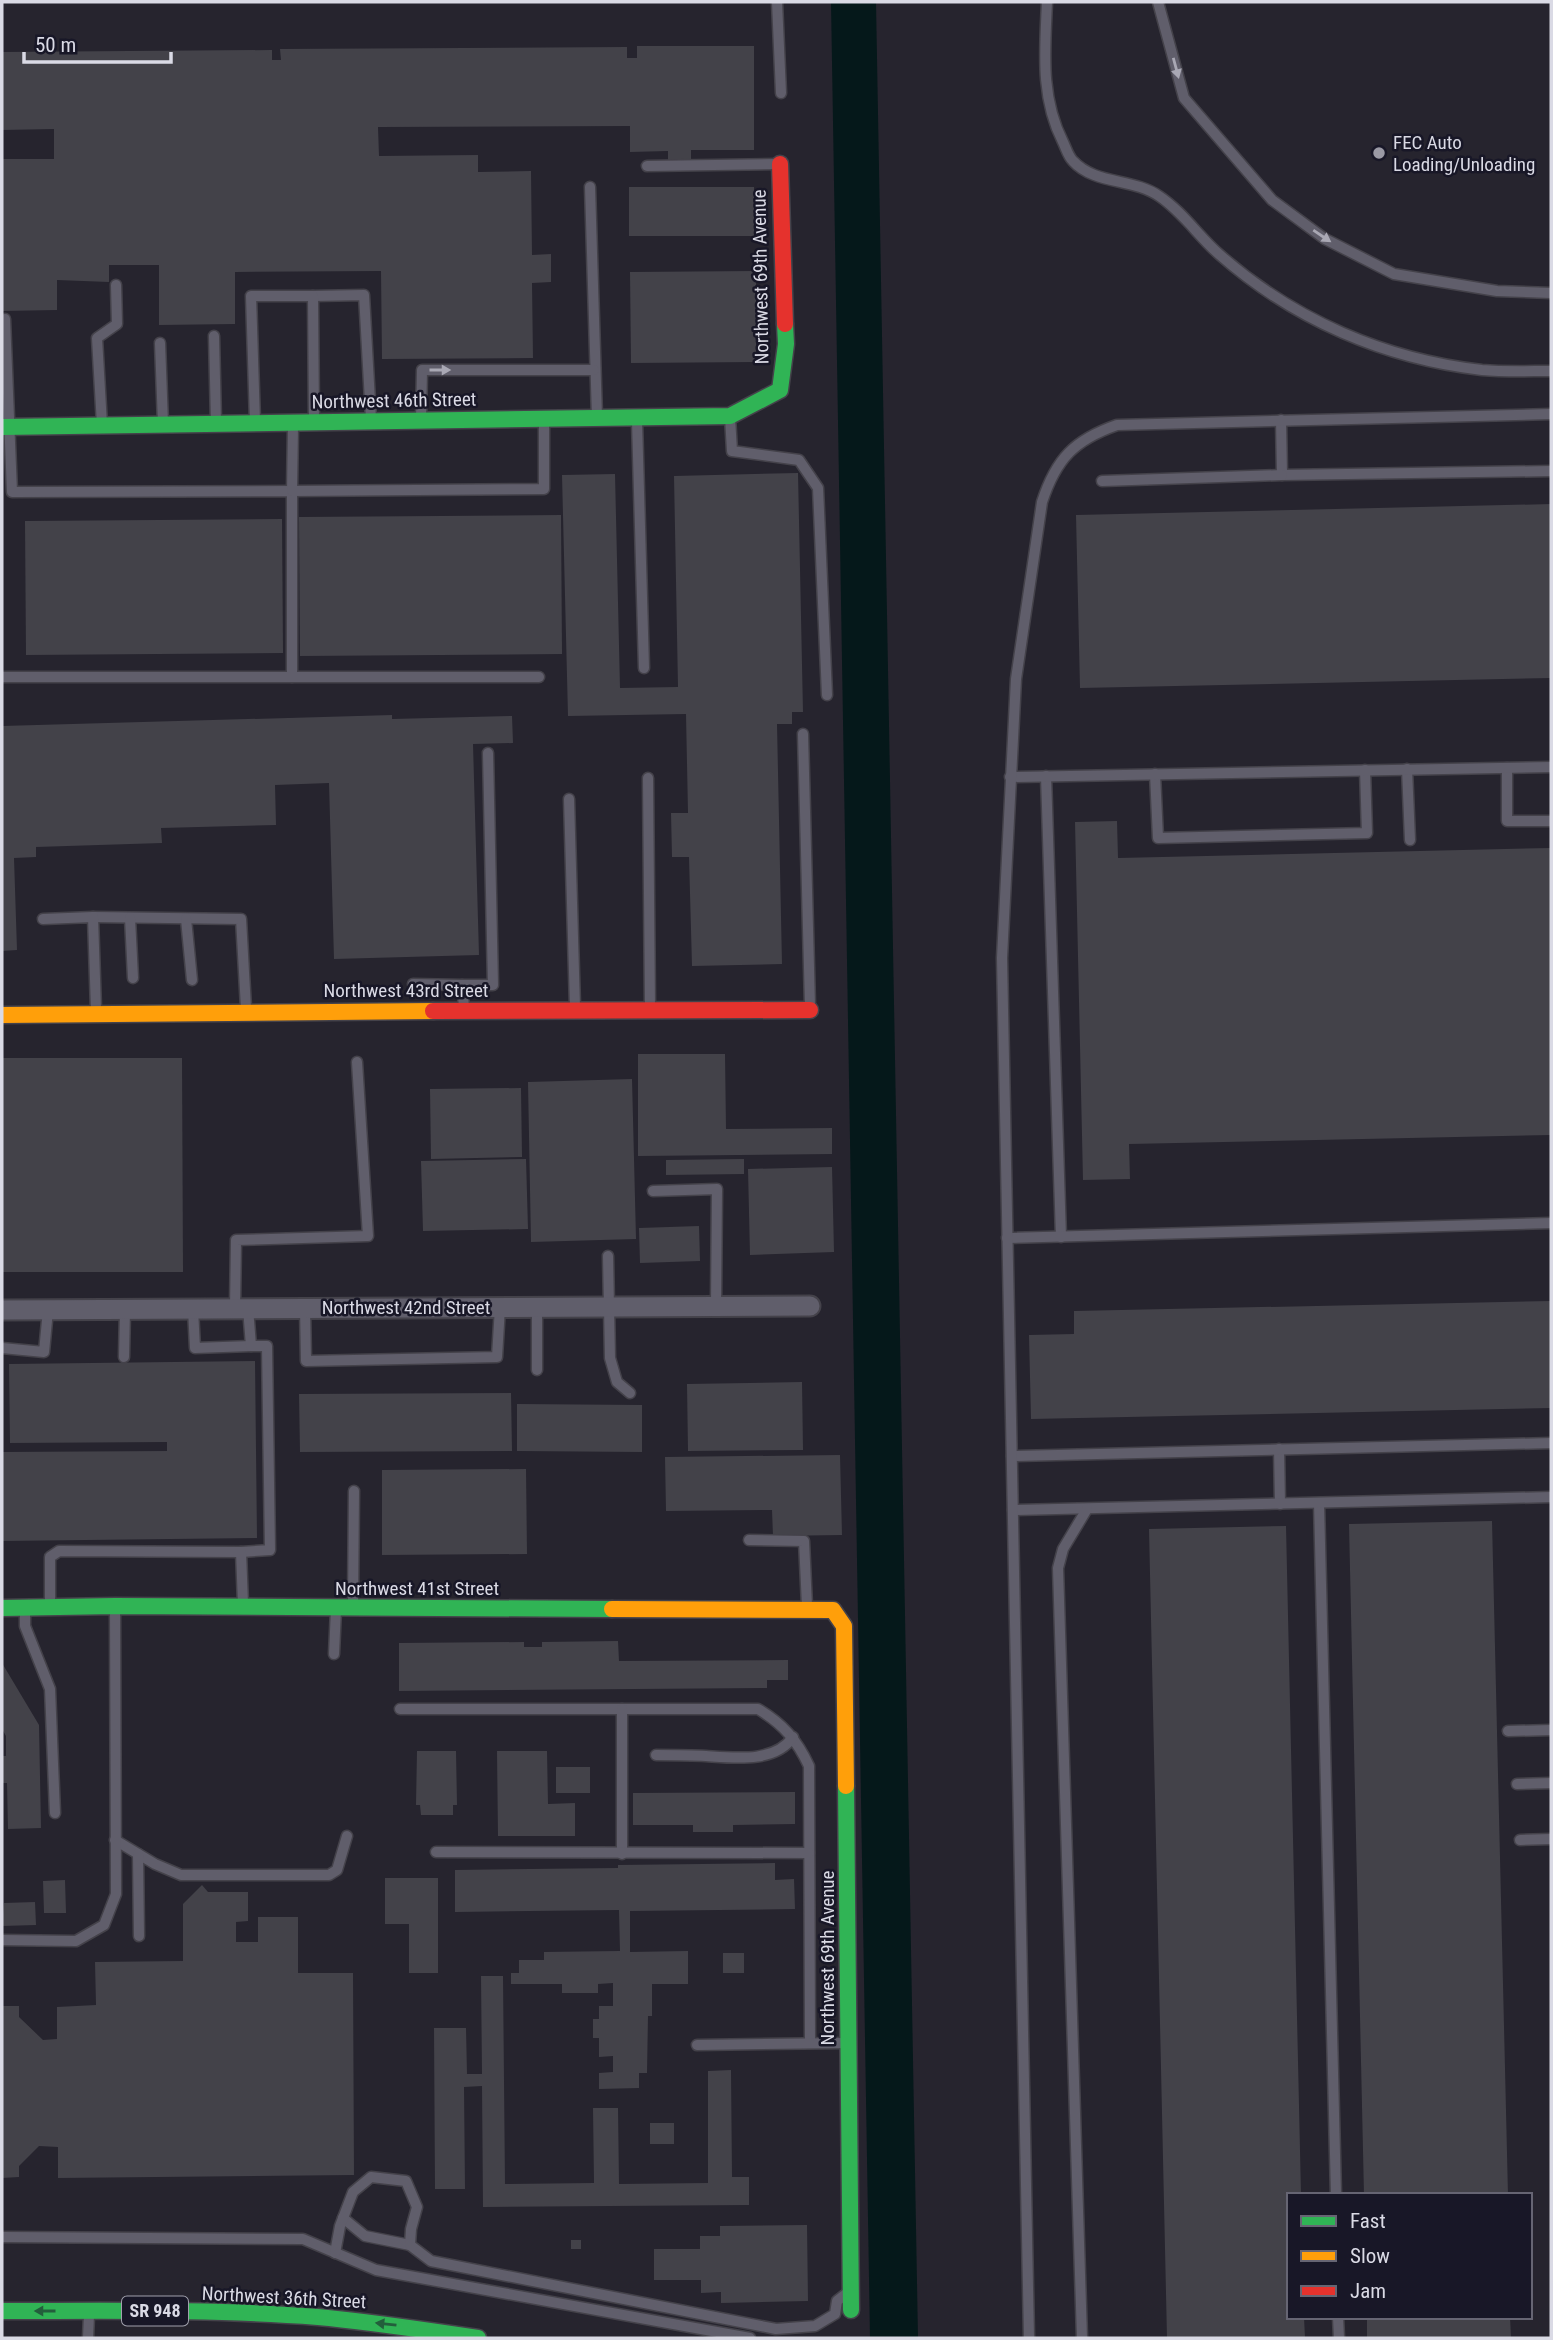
<svg xmlns="http://www.w3.org/2000/svg" width="1553" height="2340" viewBox="0 0 1553 2340" font-family="'Roboto Condensed',sans-serif">
  <style>
    .water { fill: #05181a }
    .building { fill: #434249 }
    .lines { fill: none; stroke-linecap: round; stroke-linejoin: round }
    .lane-casing { stroke: #44424a; stroke-width: 13 }
    .street-casing { stroke: #44424a; stroke-width: 23 }
    .fast-casing { stroke: #44424a; stroke-width: 19 }
    .slow-casing { stroke: #44424a; stroke-width: 19 }
    .jam-casing { stroke: #44424a; stroke-width: 19 }
    .lane { stroke: #605e6b; stroke-width: 10 }
    .street { stroke: #605e6b; stroke-width: 19 }
    .fast { stroke: #30b455; stroke-width: 16 }
    .slow { stroke: #ff9f0a; stroke-width: 16 }
    .jam { stroke: #e5322d; stroke-width: 16 }
    .oneway { fill: #a9a8b4 }
    .oneway2 { fill: #235e3c }
    .poi-dot { fill: #9b9aa5; stroke: #181727; stroke-width: 2.5 }
    .labels { text-anchor: middle; stroke-width: 5; stroke-linejoin: round; paint-order: stroke }
    .shield { fill: #181727; stroke: #a0a0ac; stroke-width: 2 }
    .shield-label { font-size: 18px; font-weight: bold; fill: #dadae5 }
    .poi-label { font-size: 19px; fill: #dadae5; stroke: #181727; text-anchor: start }
    .street-label { font-size: 19px; fill: #dadae5; stroke: #181727 }
  </style>
  <rect width="100%" height="100%" fill="#26242e"/>
  <!-- water -->
  <polygon class="water" points="831,2 876,2 918,2338 870,2338"/>
  <!-- building -->
  <g class="building">
    <polygon points="637,46 754,46 754,150 691,150 691,159 668,160 668,151 630,152 630,126 378,127 379,156 478,155 478,172 531,171 532,255 551,254 551,282 532,283 533,358 382,359 381,271 235,272 235,324 159,325 159,265 109,265 109,282 57,280 57,310 2,311 2,159 54,159 54,129 2,130 2,52 272,50 272,60 281,60 280,49 627,47 627,58 637,58"/>
    <rect x="629" y="187" width="125" height="49"/>
    <polygon points="756,271 756,362 631,363 630,272"/>
    <polygon points="798,473 803,712 792,712 792,724 777,724 782,964 692,966 689,857 672,857 671,813 688,813 686,714 568,716 562,475 615,474 620,688 678,687 674,476"/>
    <polygon points="1551,504 1551,678 1080,688 1076,515"/>
    <polygon points="561,515 562,654 300,656 299,517"/>
    <polygon points="282,519 283,653 26,655 25,521"/>
    <polygon points="392,715 392,719 512,716 513,743 473,744 479,955 334,959 329,783 275,785 276,825 161,828 162,843 36,847 36,857 14,858 17,950 2,951 2,726"/>
    <polygon points="1117,821 1118,858 1551,848 1551,1135 1129,1144 1130,1179 1083,1180 1075,822"/>
    <polygon points="638,1054 725,1054 726,1129 832,1128 832,1154 638,1156"/>
    <polygon points="2,1058 182,1058 183,1272 2,1272"/>
    <polygon points="632,1079 636,1239 531,1242 528,1082"/>
    <polygon points="521,1088 522,1157 431,1159 430,1089"/>
    <polygon points="526,1159 528,1229 423,1231 421,1161"/>
    <polygon points="744,1159 744,1174 666,1175 666,1160"/>
    <polygon points="832,1167 834,1252 750,1255 748,1169"/>
    <polygon points="699,1226 700,1261 640,1263 639,1228"/>
    <polygon points="1551,1301 1551,1408 1031,1419 1029,1335 1074,1334 1074,1311"/>
    <polygon points="255,1361 257,1538 2,1541 2,1452 167,1451 167,1442 10,1443 9,1364"/>
    <polygon points="802,1382 803,1450 688,1451 687,1384"/>
    <polygon points="511,1393 512,1451 300,1452 299,1394"/>
    <polygon points="517,1404 642,1405 642,1452 517,1451"/>
    <polygon points="840,1455 842,1535 773,1536 772,1510 666,1511 665,1457"/>
    <polygon points="526,1469 527,1554 382,1555 382,1470"/>
    <polygon points="1492,1521 1508,2195 1364,2195 1349,1524"/>
    <polygon points="1286,1526 1301,2195 1289,2195 1289,2317 1304,2317 1305,2338 1167,2338 1149,1529"/>
    <polygon points="618,1641 619,1661 788,1660 788,1680 767,1680 767,1688 399,1691 399,1643 524,1642 524,1647 542,1647 542,1642"/>
    <polygon points="2,1663 39,1725 41,1828 8,1829 7,1783 2,1783 2,1756 6,1756 6,1736 2,1729"/>
    <polygon points="417,1751 456,1751 457,1805 453,1805 453,1815 421,1815 420,1805 416,1805"/>
    <polygon points="497,1751 547,1751 548,1804 575,1803 575,1836 498,1836"/>
    <rect x="556" y="1767" width="34" height="26"/>
    <polygon points="795,1792 795,1824 733,1825 733,1832 693,1832 693,1825 633,1825 633,1793"/>
    <polygon points="775,1863 775,1880 794,1879 795,1909 630,1911 630,1952 688,1951 688,1984 652,1984 652,2016 648,2016 647,2073 639,2073 639,2088 599,2089 599,2073 613,2072 613,2056 599,2057 599,2038 593,2038 593,2019 599,2019 599,2006 613,2006 613,1983 598,1984 598,1993 562,1993 562,1984 511,1984 511,1973 519,1973 519,1960 544,1960 544,1952 620,1951 619,1910 455,1912 455,1870 618,1868 618,1865"/>
    <polygon points="385,1878 438,1878 438,1973 409,1973 409,1924 385,1924"/>
    <polygon points="65,1880 66,1913 44,1913 43,1881"/>
    <polygon points="202,1885 208,1892 248,1892 248,1921 236,1922 236,1942 258,1942 258,1917 298,1917 298,1973 353,1973 354,2175 58,2178 58,2147 39,2146 19,2166 19,2177 2,2178 2,2006 19,2006 19,2017 43,2040 57,2039 57,2007 96,2005 95,1962 183,1961 183,1904"/>
    <polygon points="35,1902 36,1925 2,1926 4,1903"/>
    <rect x="723" y="1953" width="21" height="20"/>
    <polygon points="481,1976 503,1976 505,2184 594,2183 593,2108 618,2108 619,2184 708,2183 708,2071 731,2070 732,2177 749,2177 749,2205 483,2207 482,2086 464,2087 465,2189 435,2189 434,2028 466,2028 467,2074 482,2074"/>
    <rect x="650" y="2123" width="24" height="21"/>
    <polygon points="807,2225 808,2301 721,2303 721,2292 701,2293 701,2280 654,2280 654,2249 700,2249 700,2236 720,2236 720,2226"/>
    <rect x="571" y="2240" width="10" height="9"/>
    <polygon points="1367,2317 1510,2317 1511,2338 1367,2338"/>
  </g>
  <g class="lines">
    <!-- lane casing -->
    <g class="lane-casing">
      <g id="lane">
        <polyline points="777,2 781,93"/>
        <path d="M 1047,2 C 1045,50 1040,97 1063,142 C 1066,148 1068,156 1073,161 C 1095,185 1133,178 1159,196 C 1183,212 1199,237 1220,255 C 1294,320 1385,359 1482,370 C 1505,372 1529,371 1551,371"/>
        <polyline points="1158,2 1184,98 1272,200 1325,239 1394,274 1497,291 1551,293"/>
        <polyline points="647,166 779,164"/>
        <polyline points="590,187 597,417"/>
        <polyline points="313,296 364,295 371,419"/>
        <polyline points="5,319 12,492 292,491 292,677"/>
        <polyline points="214,336 216,423"/>
        <polyline points="160,343 163,424"/>
        <polyline points="730,417 732,451 799,460 818,488 827,695"/>
        <polyline points="421,420 422,370 594,370"/>
        <polyline points="1281,420 1282,475 1551,471"/>
        <polyline points="637,421 644,668"/>
        <polyline points="255,422 251,296 313,296 314,421"/>
        <polyline points="102,425 97,338 117,324 116,285"/>
        <polyline points="293,426 292,491 544,489 544,422"/>
        <polyline points="1102,481 1282,475"/>
        <polyline points="2,677 539,677"/>
        <polyline points="803,734 810,1006"/>
        <polyline points="1507,768 1507,821 1551,821"/>
        <polyline points="1407,769 1410,840"/>
        <polyline points="1155,774 1158,838 1367,833 1365,770"/>
        <polyline points="1046,776 1061,1237"/>
        <polyline points="1010,777 1551,767"/>
        <polyline points="648,778 650,1009"/>
        <polyline points="569,799 575,1007"/>
        <polyline points="93,917 241,919 246,1008"/>
        <polyline points="130,918 133,978"/>
        <polyline points="43,919 93,917 96,1010"/>
        <polyline points="186,919 192,980"/>
        <polyline points="413,984 462,985 464,1007"/>
        <polyline points="462,985 493,985 488,753"/>
        <polyline points="653,1191 717,1189 716,1306"/>
        <polyline points="1007,1238 1551,1223"/>
        <polyline points="608,1256 610,1358 617,1382 630,1393"/>
        <polyline points="235,1308 236,1240 368,1236 357,1062"/>
        <polyline points="305,1308 306,1361 497,1357 500,1307"/>
        <polyline points="193,1309 195,1348 251,1346"/>
        <polyline points="2,1348 44,1352 48,1310"/>
        <polyline points="124,1357 125,1309"/>
        <polyline points="537,1370 537,1307"/>
        <polyline points="1279,1449 1280,1504"/>
        <polyline points="1012,1456 1551,1443"/>
        <polyline points="1319,1503 1336,2195"/>
        <polyline points="1013,1510 1551,1497"/>
        <polyline points="749,1540 804,1541 807,1606"/>
        <polyline points="241,1552 270,1550 267,1346 251,1346 248,1308"/>
        <polyline points="50,1605 50,1557 59,1551 241,1552 243,1604"/>
        <polyline points="353,1605 354,1491"/>
        <polyline points="25,1608 25,1626 50,1689 55,1813"/>
        <polyline points="334,1654 336,1609"/>
        <path d="M 400,1709 L 758,1709 C 783,1724 797,1740 809,1766 L 810,2043"/>
        <polyline points="622,1709 622,1854"/>
        <polyline points="1508,1731 1551,1730"/>
        <path d="M 656,1755 C 673,1755 690,1755 706,1756 C 735,1758 775,1763 793,1737"/>
        <polyline points="1517,1784 1551,1783"/>
        <polyline points="115,1840 155,1864 181,1875 329,1875 337,1870 347,1836"/>
        <polyline points="1520,1840 1551,1839"/>
        <polyline points="436,1852 809,1853"/>
        <polyline points="138,1854 139,1936"/>
        <polyline points="2,1940 76,1941 104,1925 116,1894 115,1607"/>
        <polyline points="697,2045 845,2043"/>
        <polyline points="343,2218 365,2236 410,2245"/>
        <polyline points="2,2237 303,2239 376,2270 750,2338"/>
        <polyline points="335,2253 340,2226 353,2192 371,2177 406,2181 417,2207 411,2229 410,2245 431,2261 776,2329 815,2326 835,2314 837,2301 846,2294"/>
        <polyline points="1338,2317 1339,2338"/>
        <polyline points="88,2338 89,2315"/>
        <path d="M 1029,2338 L 1002,958 L 1016,679 L 1042,502 C 1056,459 1074,440 1117,425 L 1551,414"/>
        <polyline points="1082,2338 1058,1568 1063,1549 1087,1509"/>
      </g>
    </g>
    <!-- street casing -->
    <g class="street-casing">
      <polyline id="street" points="2,1310 810,1306"/>
    </g>
    <!-- fast casing -->
    <g class="fast-casing">
      <g id="fast">
        <polyline points="2,427 730,416 780,390 786,344 785,324"/>
        <polyline points="2,1608 115,1606 612,1609"/>
        <polyline points="846,1786 851,2310"/>
        <path d="M 2,2311 C 107,2311 213,2309 318,2317 C 372,2322 425,2330 478,2338"/>
      </g>
    </g>
    <!-- slow casing -->
    <g class="slow-casing">
      <g id="slow">
        <polyline points="2,1015 433,1011"/>
        <polyline points="612,1609 833,1610 844,1626 846,1786"/>
      </g>
    </g>
    <!-- jam casing -->
    <g class="jam-casing">
      <g id="jam">
        <polyline points="780,164 785,324"/>
        <polyline points="433,1011 810,1010"/>
      </g>
    </g>
    <!-- lane -->
    <use href="#lane" class="lane"/>
    <!-- street -->
    <use href="#street" class="street"/>
    <!-- fast -->
    <use href="#fast" class="fast"/>
    <!-- slow -->
    <use href="#slow" class="slow"/>
    <!-- jam -->
    <use href="#jam" class="jam"/>
  </g>
  <!-- one-way arrows -->
  <defs><path id="oneway-solid" d="M-6-.8H1V-3.2L6.5 0L1 3.2V.8H-6Z" transform="scale(1.75)"/></defs>
  <g class="oneway">
    <use href="#oneway-solid" transform="translate(1176 68) rotate(75)"/>
    <use href="#oneway-solid" transform="translate(1322 236) rotate(34)"/>
    <use href="#oneway-solid" transform="translate(440 370)"/>
  </g>
  <g class="oneway2">
    <use href="#oneway-solid" transform="translate(45 2311) rotate(180)"/>
    <use href="#oneway-solid" transform="translate(386 2324) rotate(-174)"/>
  </g>
  <!-- markers -->
  <circle class="poi-dot" cx="1379" cy="153" r="7"/>
  <g class="labels">
    <!-- shield labels -->
    <rect class="shield" x="122" y="2296.5" width="66" height="29" rx="5"/>
    <g class="shield-label">
      <text x="155" y="2317">SR 948</text>
    </g>
    <!-- poi labels -->
    <g class="poi-label">
      <text x="1393" y="149">FEC Auto<tspan x="1393" dy="22">Loading/Unloading</tspan></text>
    </g>
    <!-- street labels -->
    <g class="street-label">
      <text transform="translate(760 277) rotate(-91)" y="7">Northwest 69th Avenue</text>
      <text transform="translate(394 400) rotate(-1)" y="7">Northwest 46th Street</text>
      <text x="406" y="997">Northwest 43rd Street</text>
      <text x="406" y="1314">Northwest 42nd Street</text>
      <text x="417" y="1595">Northwest 41st Street</text>
      <text transform="translate(827 1958) rotate(-90)" y="7">Northwest 69th Avenue</text>
      <text transform="translate(284 2297) rotate(3)" y="7">Northwest 36th Street</text>
    </g>
  </g>
  <!-- border -->
  <rect width="1553" height="2340" fill="none" stroke="#dadae5" stroke-width="7"/>
  <!-- legend -->
  <rect x="1287" y="2193" width="245" height="126" fill="#181727" stroke="#666573" stroke-width="2"/>
  <rect x="1301" y="2216" width="35" height="10" fill="#30b455" stroke="#666573" stroke-width="2"/>
  <text x="1350" y="2228" font-size="21" fill="#dadae5">Fast</text>
  <rect x="1301" y="2251" width="35" height="10" fill="#ff9f0a" stroke="#666573" stroke-width="2"/>
  <text x="1350" y="2263" font-size="21" fill="#dadae5">Slow</text>
  <rect x="1301" y="2286" width="35" height="10" fill="#e5322d" stroke="#666573" stroke-width="2"/>
  <text x="1350" y="2298" font-size="21" fill="#dadae5">Jam</text>
  <!-- scale -->
  <path d="M24 52v10h147v-10" fill="none" stroke="#dadae5" stroke-width="3.5"/>
  <text x="35" y="52" font-size="21" fill="#dadae5" stroke="#181727" stroke-width="5" paint-order="stroke">50 m</text>
</svg>
